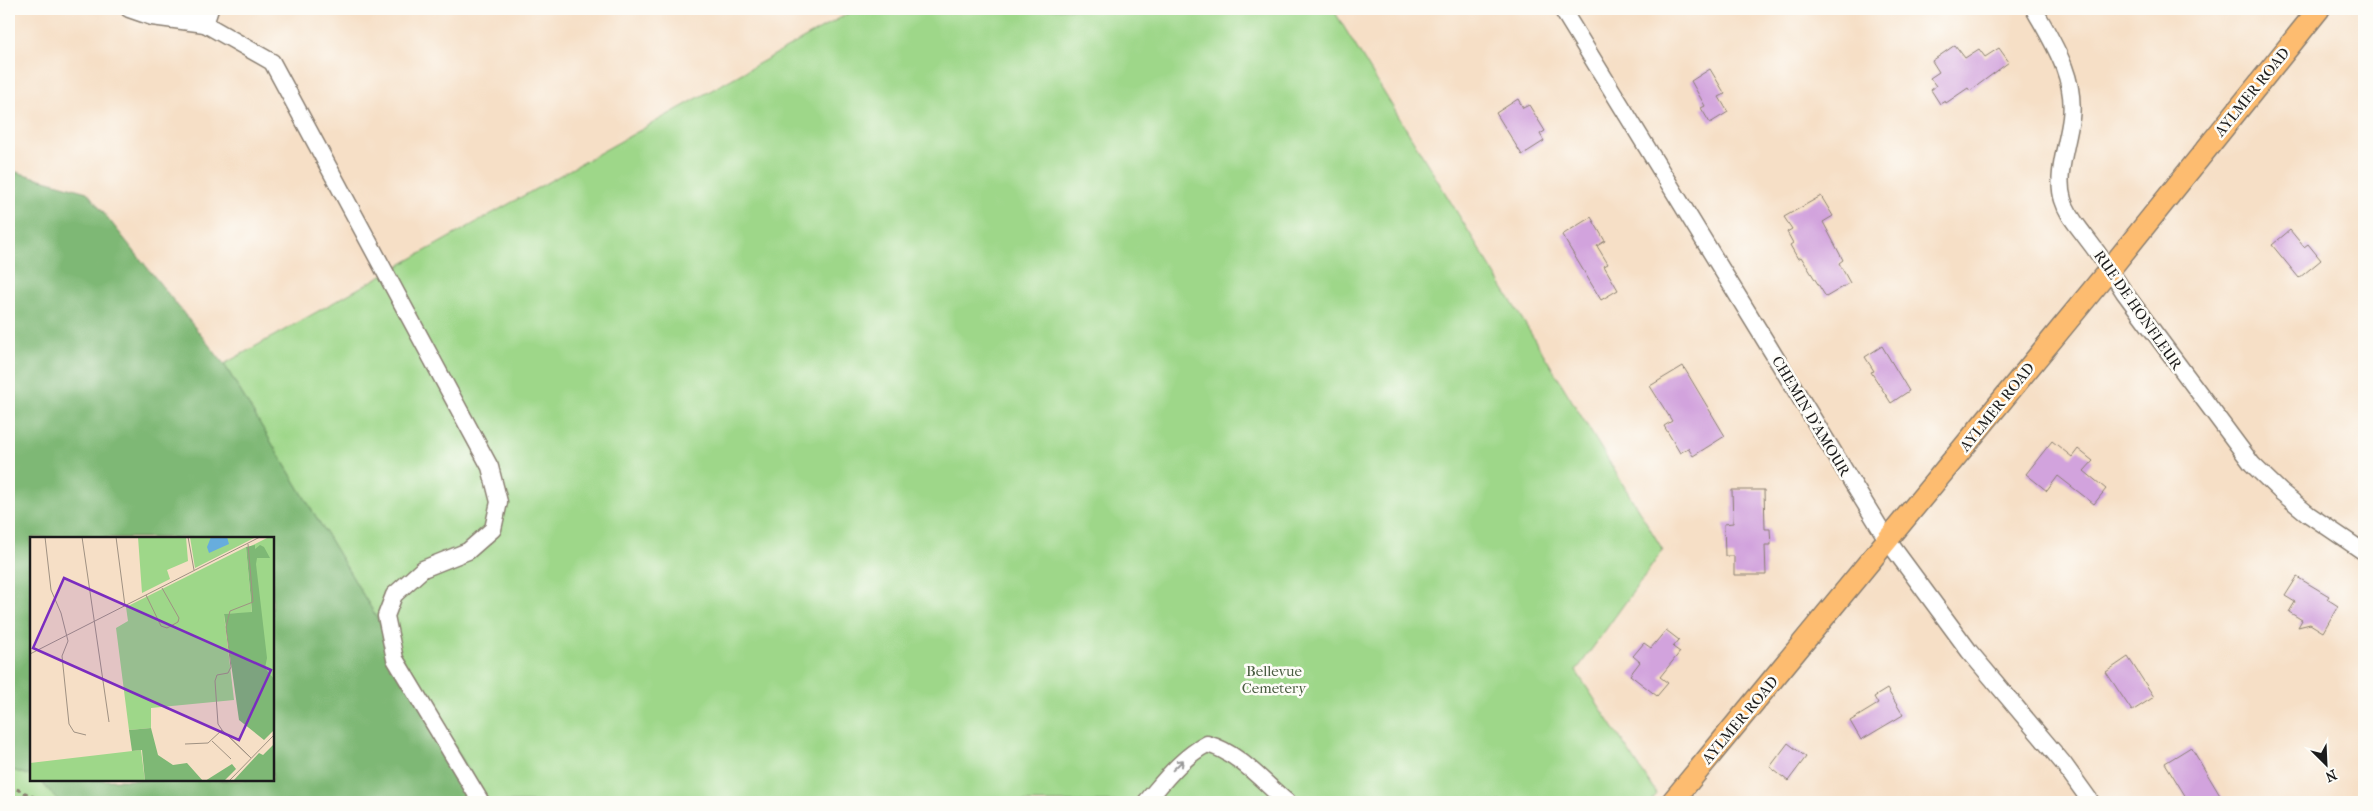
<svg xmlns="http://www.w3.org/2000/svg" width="2373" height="811" viewBox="0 0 2373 811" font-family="'IM FELL French Canon',serif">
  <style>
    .green { fill: #9ed789; stroke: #5d7a52 }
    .forest { fill: #7eb875; stroke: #4d6a48 }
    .building { fill: #d2a3dd }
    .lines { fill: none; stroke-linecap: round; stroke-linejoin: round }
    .minor-casing { stroke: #897e71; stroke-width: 19 }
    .major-casing { stroke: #897e71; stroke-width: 24 }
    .path { stroke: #897e71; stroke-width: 3; stroke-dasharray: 4 4; stroke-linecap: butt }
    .minor { stroke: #fff; stroke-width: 16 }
    .major { stroke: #fdbc6f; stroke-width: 21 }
    .oneway { stroke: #999 }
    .labels { text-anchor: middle; stroke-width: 5; stroke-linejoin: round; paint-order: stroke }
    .street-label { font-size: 15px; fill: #1c1c1c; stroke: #fdfcf7 }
    .park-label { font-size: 15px; fill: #4a5d42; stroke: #fdfcf7 }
    .inset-road { fill: none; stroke: #9f9182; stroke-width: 1 }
    .view { fill: #7b2cbf; fill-opacity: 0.15; stroke: #7b2cbf; stroke-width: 2.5 }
    .inset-edge { fill: none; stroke: #1c1c1c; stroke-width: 2.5 }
  </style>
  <rect width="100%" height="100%" fill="#fdfcf7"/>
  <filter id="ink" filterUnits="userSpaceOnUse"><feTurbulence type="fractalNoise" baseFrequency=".02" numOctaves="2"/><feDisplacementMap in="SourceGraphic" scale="10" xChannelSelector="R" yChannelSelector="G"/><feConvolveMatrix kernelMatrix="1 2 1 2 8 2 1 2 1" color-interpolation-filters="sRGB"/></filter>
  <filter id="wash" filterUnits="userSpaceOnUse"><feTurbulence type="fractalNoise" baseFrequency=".0096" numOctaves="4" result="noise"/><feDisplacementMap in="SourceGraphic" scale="20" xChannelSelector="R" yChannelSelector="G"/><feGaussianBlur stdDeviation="1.12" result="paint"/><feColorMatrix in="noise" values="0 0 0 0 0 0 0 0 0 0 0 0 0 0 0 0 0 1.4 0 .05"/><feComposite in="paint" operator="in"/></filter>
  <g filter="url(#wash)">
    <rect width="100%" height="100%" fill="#f6dfc6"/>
    <!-- green -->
    <g class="green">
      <polygon points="856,9 1333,9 1663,550 1576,671 1657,794 1650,802 488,802 224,364"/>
      <polygon points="9,742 31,753 31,780 59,780 72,802 9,802"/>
    </g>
    <!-- forest -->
    <polygon class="forest" points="9,170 87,192 224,364 488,802 60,802 39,780 272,780 272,538 31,538 31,776 9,769"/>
    <g id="blocks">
      <!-- building -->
      <g class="building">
        <polygon points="1955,45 1965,58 1979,49 1985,57 1999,48 2009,62 1970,91 1968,88 1946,103 1945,101 1940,104 1931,90 1936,86 1930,78 1939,72 1932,61"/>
        <polygon points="1710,69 1725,94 1719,97 1728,112 1710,123 1701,108 1705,106 1691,81"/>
        <polygon points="1518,99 1523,108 1529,105 1545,131 1540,134 1544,141 1522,155 1496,113"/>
        <polygon points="1821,196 1833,216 1823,222 1843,260 1839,263 1850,283 1826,297 1801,257 1798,259 1790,245 1793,243 1787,232 1792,229 1784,217"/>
        <polygon points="1591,217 1605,241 1597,246 1608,264 1604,266 1618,290 1601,300 1562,235"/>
        <polygon points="2290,230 2304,247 2308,244 2321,260 2299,278 2272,245"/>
        <polygon points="1882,346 1909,391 1891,403 1871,372 1874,371 1865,357"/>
        <polygon points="1683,366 1725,436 1693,456 1688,448 1680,453 1664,426 1672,421 1650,386"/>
        <polygon points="2052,441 2072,457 2078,449 2093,461 2084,471 2106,489 2094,504 2058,476 2047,491 2026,474"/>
        <polygon points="1732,490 1764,490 1765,529 1770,529 1771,545 1765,545 1766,575 1734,575 1734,556 1725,556 1724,524 1733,523"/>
        <polygon points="2297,577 2329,596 2327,599 2338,606 2323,632 2310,624 2298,627 2302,620 2289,612 2295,602 2285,596"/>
        <polygon points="1666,630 1679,640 1673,647 1680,652 1660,677 1668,683 1657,696 1630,675 1640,662 1633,656 1644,643 1651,648"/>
        <polygon points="2128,657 2154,697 2132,711 2106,672"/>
        <polygon points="1887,689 1903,715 1861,740 1850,721 1878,704 1874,697"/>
        <polygon points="1788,743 1806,757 1788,781 1770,767"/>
        <polygon points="2191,747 2224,802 2189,802 2165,763"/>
      </g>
    </g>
  </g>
  <g filter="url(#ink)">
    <use href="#blocks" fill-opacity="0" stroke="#897e71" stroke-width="1"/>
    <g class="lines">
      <!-- minor casing -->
      <g class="minor-casing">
        <g id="minor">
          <polyline points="129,9 152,17 205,24 186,9"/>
          <polyline points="210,9 205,24 272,62 490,467 499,502 493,529 468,551 423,569 394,595 386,616 395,659 481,802"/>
          <polyline points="1562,9 1888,541 1969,651 2063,763 2091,802"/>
          <path d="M 2034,9 C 2053,43 2076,77 2071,118 C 2068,144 2055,175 2063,200 C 2067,214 2077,225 2085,236 C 2099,254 2112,273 2124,292 L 2252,464 L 2281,492 L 2308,514 L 2364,552"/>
          <path d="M 1146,802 C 1165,780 1181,758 1207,744 C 1238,752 1263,782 1287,802"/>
        </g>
      </g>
      <!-- major casing -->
      <g class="major-casing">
        <polyline id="major" points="1672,802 2110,269 2319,9"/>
      </g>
      <!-- path -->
      <polyline class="path" points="9,787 19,790 44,802"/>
      <!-- minor -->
      <use href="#minor" class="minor"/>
      <!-- major -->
      <use href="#major" class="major"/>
    </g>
    <!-- one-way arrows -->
    <defs><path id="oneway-shaft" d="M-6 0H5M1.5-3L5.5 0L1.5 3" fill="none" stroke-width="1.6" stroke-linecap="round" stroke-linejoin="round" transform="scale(1.25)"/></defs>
    <use class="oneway" href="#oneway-shaft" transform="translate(1178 765) rotate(-44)"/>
  </g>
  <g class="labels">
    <!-- street labels -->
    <g class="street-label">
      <text transform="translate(2252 92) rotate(-51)" y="5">AYLMER ROAD</text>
      <text transform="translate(2138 310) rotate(55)" y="5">RUE DE HONFLEUR</text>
      <text transform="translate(1997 407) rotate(-51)" y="5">AYLMER ROAD</text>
      <text transform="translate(1811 416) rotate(59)" y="5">CHEMIN D'AMOUR</text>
      <text transform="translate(1740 720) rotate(-50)" y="5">AYLMER ROAD</text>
    </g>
    <!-- park labels -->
    <g class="park-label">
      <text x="1274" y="676">Bellevue<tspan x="1274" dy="17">Cemetery</tspan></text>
    </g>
  </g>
  <!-- overview -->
  <g transform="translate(30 537)">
    <rect width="244" height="244" fill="#f6dfc6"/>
    <path d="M 108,0 L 156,0 L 158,24 L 137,33 L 140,42 L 112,56 ZM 160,0 L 226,0 L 165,31 ZM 239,0 L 244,0 L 244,146 L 235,135 L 221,9 ZM 216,10 L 222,76 L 194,77 L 204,163 L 121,171 L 121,191 L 99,193 L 86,91 L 98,84 L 96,70 ZM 111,213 L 115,244 L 0,244 L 0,226 Z" fill="#9ed789"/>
    <path d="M 225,8 L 225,12 L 230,8 L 234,10 L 240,21 L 227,21 L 226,27 L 237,121 L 235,131 L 244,142 L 244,193 L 234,203 L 209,183 L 194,77 L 222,75 L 216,10 ZM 121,191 L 128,218 L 143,228 L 157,226 L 173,244 L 115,244 L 112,213 L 102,214 L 99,193 ZM 244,207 L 244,243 L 203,244 L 229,216 L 233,218 ZM 202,227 L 206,232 L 194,244 L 175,244 Z" fill="#7eb875"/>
    <path d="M 181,0 L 197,0 L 199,7 L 179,16 L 177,10 Z" fill="#67addd"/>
    <path class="inset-road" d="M 15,0 L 21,53 L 31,76 L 38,104 L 32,119 L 39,187 L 44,195 L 56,198M 52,0 L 79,185M 86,0 L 95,69M 158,0 L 164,33M 116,58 L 131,89 L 137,91 L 148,85 L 149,81 L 132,51M 0,117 L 230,0M 182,204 L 201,222M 155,207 L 178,206 L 192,193 L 188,187 L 185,144 L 187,138 L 198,136 L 201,130 L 196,90 L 200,74 L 223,65 L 218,7M 220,220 L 192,193 L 221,221M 199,244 L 244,198"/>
    <path class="view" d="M 34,41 L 241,133 L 209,203 L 3,111 Z"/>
    <rect width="244" height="244" class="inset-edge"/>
  </g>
  <!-- margin -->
  <rect width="2373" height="811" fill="none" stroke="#fdfcf7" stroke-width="30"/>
  <!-- north arrow -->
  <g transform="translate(2326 764) rotate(156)" stroke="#fdfcf7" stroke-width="4" paint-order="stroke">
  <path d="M0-4L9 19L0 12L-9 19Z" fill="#1c1c1c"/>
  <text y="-8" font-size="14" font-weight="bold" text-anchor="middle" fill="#1c1c1c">N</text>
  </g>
</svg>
